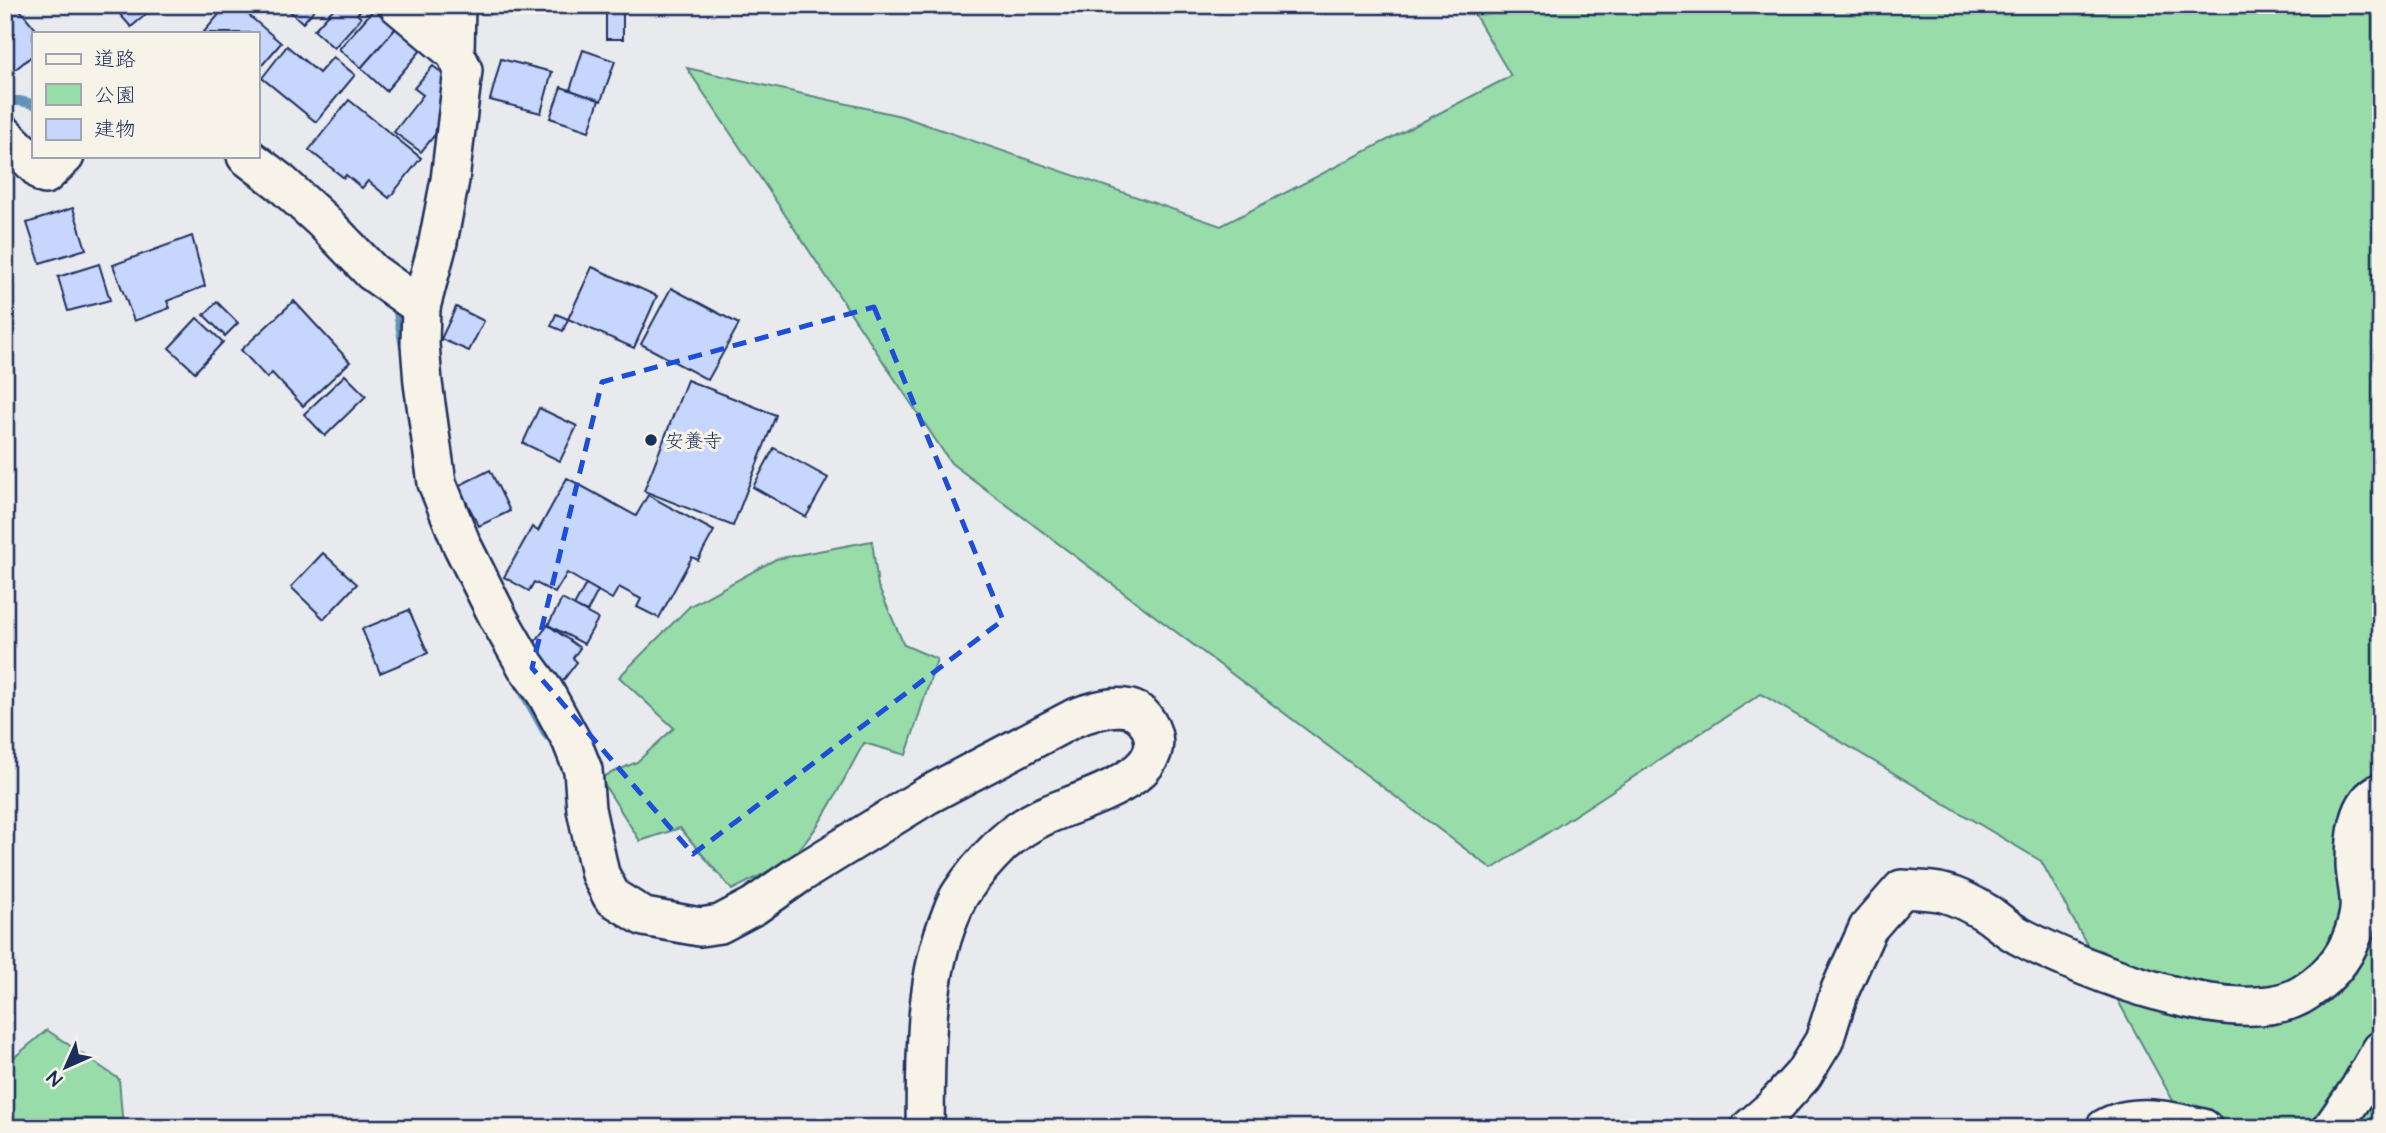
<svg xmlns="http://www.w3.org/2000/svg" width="2386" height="1133" viewBox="0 0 2386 1133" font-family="'Architects Daughter','Klee One',sans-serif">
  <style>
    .green { fill: #98dca9; stroke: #5a8684; stroke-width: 2 }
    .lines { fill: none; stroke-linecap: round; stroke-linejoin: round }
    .stream { stroke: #6294b7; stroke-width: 10 }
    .building { fill: #c7d6fd; stroke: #1b2f5e; stroke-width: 2 }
    .minor-casing { stroke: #1b2f5e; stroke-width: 42 }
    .minor { stroke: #f7f3e8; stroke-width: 37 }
    .marked { fill: none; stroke: #1d4ed8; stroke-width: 5; stroke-dasharray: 14 9; stroke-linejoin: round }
    .poi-dot { fill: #1b2f5e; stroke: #f7f3e8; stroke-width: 2.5 }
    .labels { text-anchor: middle; stroke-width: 6; stroke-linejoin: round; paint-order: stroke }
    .poi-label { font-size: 19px; fill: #1b2f5e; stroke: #f7f3e8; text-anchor: start }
  </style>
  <rect width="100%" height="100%" fill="#e9eaee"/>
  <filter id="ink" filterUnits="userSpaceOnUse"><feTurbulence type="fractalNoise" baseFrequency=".0143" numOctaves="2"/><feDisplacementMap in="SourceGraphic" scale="14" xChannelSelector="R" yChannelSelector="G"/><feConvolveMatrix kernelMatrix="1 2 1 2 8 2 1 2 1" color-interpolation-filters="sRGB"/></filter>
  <g filter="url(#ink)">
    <!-- green -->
    <g class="green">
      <polygon points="1469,5 2381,5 2381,1128 2188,1128 2041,861 1761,694 1492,869 951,463 687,68 901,116 1221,226 1511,76"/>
      <path d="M 872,541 L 878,586 L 904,645 L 937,659 L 906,755 L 864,743 C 846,774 820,831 794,854 C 776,869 753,879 732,890 L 680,828 L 640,841 L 600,778 L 637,762 L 674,728 L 619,677 L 690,606 L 776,559 Z"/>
      <polygon points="47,1030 119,1079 123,1128 5,1128 5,1065"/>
    </g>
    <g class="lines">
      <!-- stream -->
      <g class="stream">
        <polyline points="5,101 20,101 33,104"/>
        <polyline points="396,301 404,348"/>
        <polyline points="520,686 548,736"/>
      </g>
    </g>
    <!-- building -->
    <g class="building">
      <polygon points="5,5 16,5 39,33 33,33 33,55 12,72 5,64"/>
      <polygon points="112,5 157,5 131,27"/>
      <polygon points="227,5 237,5 281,43 257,71 257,33 203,33"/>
      <polygon points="283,5 318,5 303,23"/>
      <polygon points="337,5 365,5 357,14 361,18 334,48 314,30"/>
      <rect x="530" y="5" width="83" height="5"/>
      <polygon points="375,8 397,27 361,68 339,49"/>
      <rect x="606" y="10" width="17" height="29"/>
      <polygon points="397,27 422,49 386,91 361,68"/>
      <polygon points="287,46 319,73 333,57 355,75 316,122 262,78"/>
      <polygon points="583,50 615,61 601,101 570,90"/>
      <polygon points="501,59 552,72 541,113 490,100"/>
      <polygon points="433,66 452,81 446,121 421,152 394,132 423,95 414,88"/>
      <polygon points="561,87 599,100 589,131 550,118"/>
      <polygon points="349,100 421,158 389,198 368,181 362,188 346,175 344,178 309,150"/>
      <polygon points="73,208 86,249 40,263 27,223"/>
      <polygon points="192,236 205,286 167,301 170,308 134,321 113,265"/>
      <polygon points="99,264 110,300 68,311 58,277"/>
      <polygon points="592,267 657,296 634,348 568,319"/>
      <polygon points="671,288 739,324 708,380 641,344"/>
      <polygon points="294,301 350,362 303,406 272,373 267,378 241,350"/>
      <polygon points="217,302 238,323 225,336 204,315"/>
      <polygon points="456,307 484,321 469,351 441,339"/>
      <polygon points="556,314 568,319 563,331 551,326"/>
      <polygon points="197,318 223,342 195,372 169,348"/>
      <polygon points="345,375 366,396 325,436 304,414"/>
      <polygon points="687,380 776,415 733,526 644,491"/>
      <polygon points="539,408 577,426 560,461 523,443"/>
      <polygon points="774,448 828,478 806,517 753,487"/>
      <polygon points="490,470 510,511 479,526 458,486"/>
      <polygon points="567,478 636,516 648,495 714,531 698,560 692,557 659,618 637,607 641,599 619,587 612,599 567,573 555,593 534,582 529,591 504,577 532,527 538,531"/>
      <polygon points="323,553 357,584 324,619 291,587"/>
      <polygon points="586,584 598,591 587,612 574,606"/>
      <polygon points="562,599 598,619 584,644 548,625"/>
      <polygon points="409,610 428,653 380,673 362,629"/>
      <polygon points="548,625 580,648 573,658 577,662 562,682 547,672 551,668 528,651"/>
    </g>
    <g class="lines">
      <!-- minor casing -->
      <g class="minor-casing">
        <g id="minor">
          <path d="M 398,5 L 455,53 L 463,70 L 450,180 L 437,247 L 421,307 L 420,344 L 423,383 L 437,483 L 462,545 L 499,619 L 526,666 L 545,692 L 571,740 L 583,770 L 586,809 L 600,874 L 612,897 L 644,917 L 700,927 L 720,924 L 754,906 L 798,875 L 926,796 L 1074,718 C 1095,710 1133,697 1147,722 C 1181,777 1077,800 1042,817 C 1029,823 1013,834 1002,844 C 988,858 972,876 961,893 C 956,900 953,909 950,917 C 923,982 926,1059 925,1128"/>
          <polyline points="455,53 456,5"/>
          <polyline points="5,135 45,175 65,156"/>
          <polyline points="246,156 280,182 323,221 372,272 421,307"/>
          <path d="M 1750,1128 L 1773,1108 L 1803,1075 L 1824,1041 L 1840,990 L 1868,928 L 1902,889 C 1914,890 1927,890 1939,892 C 1954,895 1975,906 1988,914 C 1999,922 2010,932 2023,938 C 2084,970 2244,1035 2306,992 C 2332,975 2350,952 2357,921 C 2363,900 2355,883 2355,863 C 2355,840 2357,802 2381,792"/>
          <path d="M 2105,1128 C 2134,1111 2173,1121 2203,1128"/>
          <polyline points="2332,1128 2359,1089 2381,1050"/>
        </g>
      </g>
      <!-- minor -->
      <use href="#minor" class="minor"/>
    </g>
  </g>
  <!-- marked area -->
  <path class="marked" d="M 874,307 L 1003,620 L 693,854 L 532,668 L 602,382 Z"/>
  <!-- markers -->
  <circle class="poi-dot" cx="651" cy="440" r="7"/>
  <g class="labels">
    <!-- poi labels -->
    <g class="poi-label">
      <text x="665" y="447">安養寺</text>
    </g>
  </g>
  <!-- margin -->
  <rect width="2386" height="1133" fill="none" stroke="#f7f3e8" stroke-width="28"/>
  <rect x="14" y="14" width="2358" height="1105" fill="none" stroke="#1b2f5e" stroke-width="2.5" filter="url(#ink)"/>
  <!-- legend -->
  <rect x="32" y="32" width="228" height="126" fill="#f7f3e8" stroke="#9fa5b1" stroke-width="2"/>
  <rect x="46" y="54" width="35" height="10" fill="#f7f3e8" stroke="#9fa5b1" stroke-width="2"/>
  <text x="94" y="66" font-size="21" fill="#1b2f5e">道路</text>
  <rect x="46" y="84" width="35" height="21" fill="#98dca9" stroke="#9fa5b1" stroke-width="2"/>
  <text x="94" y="102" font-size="21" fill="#1b2f5e">公園</text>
  <rect x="46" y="119" width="35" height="21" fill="#c7d6fd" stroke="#9fa5b1" stroke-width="2"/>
  <text x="94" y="136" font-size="21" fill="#1b2f5e">建物</text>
  <!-- north arrow -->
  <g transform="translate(66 1067) rotate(225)" stroke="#f7f3e8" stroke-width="5" paint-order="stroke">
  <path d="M0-5L12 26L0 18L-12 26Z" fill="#1b2f5e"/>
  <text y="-10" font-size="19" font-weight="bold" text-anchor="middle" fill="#1b2f5e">N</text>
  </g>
</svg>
